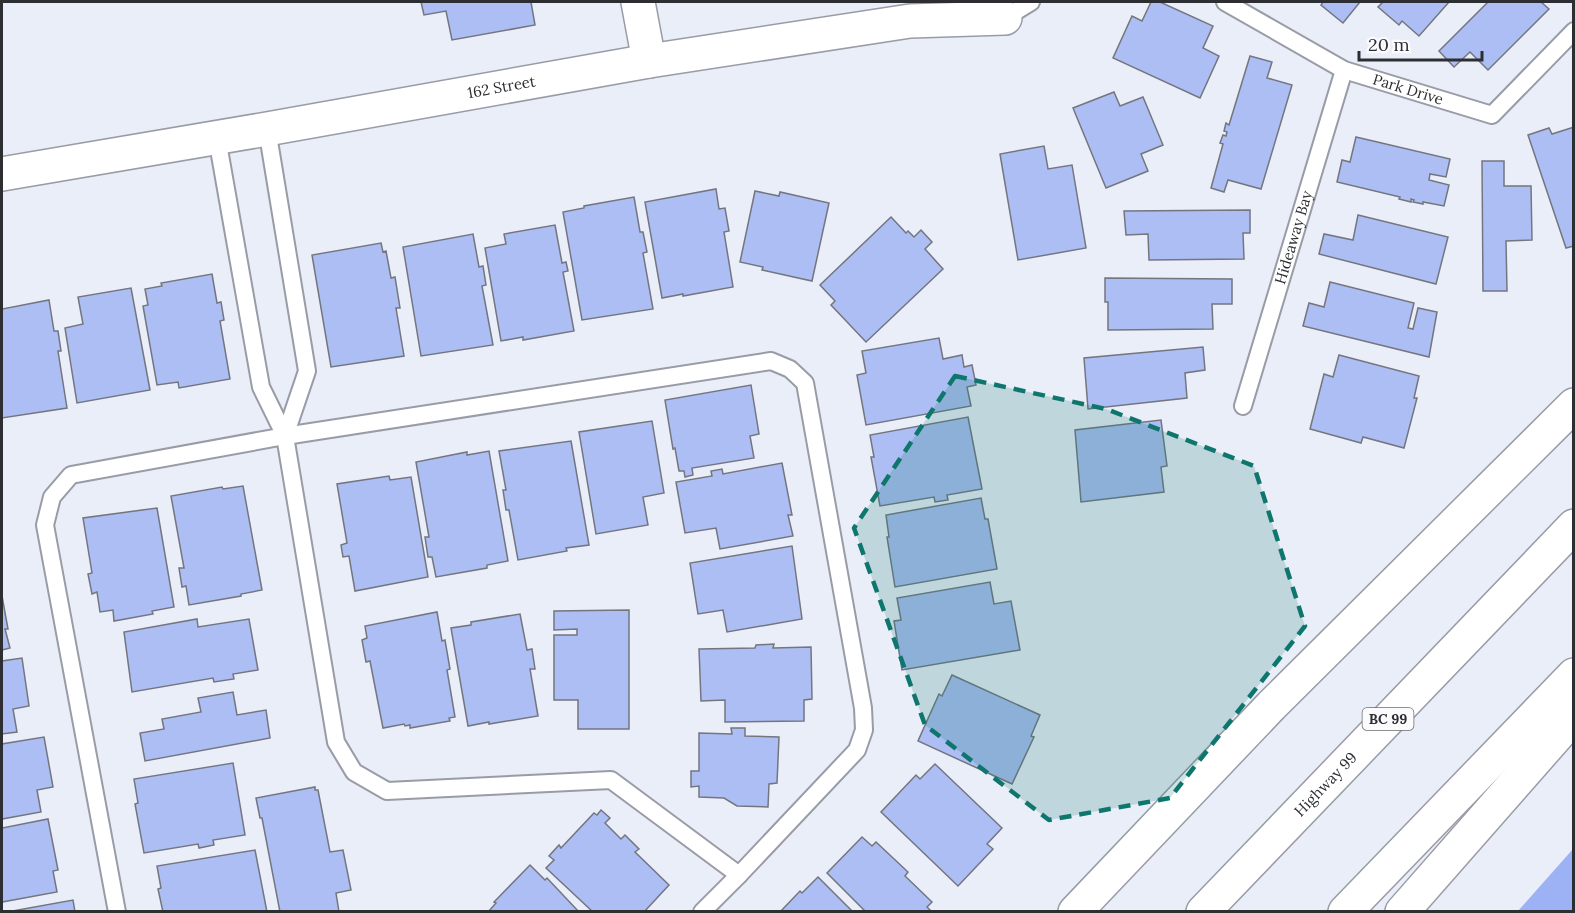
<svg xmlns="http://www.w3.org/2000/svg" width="1575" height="913" viewBox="0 0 1575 913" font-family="Lora,serif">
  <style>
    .forest { fill: #9db2f4 }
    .building { fill: #adbef4; stroke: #73767f; stroke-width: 1.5 }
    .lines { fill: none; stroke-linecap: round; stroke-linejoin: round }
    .service-casing { stroke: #999ca6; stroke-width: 20 }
    .minor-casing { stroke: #999ca6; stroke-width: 36 }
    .motorway-casing { stroke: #999ca6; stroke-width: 36 }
    .service { stroke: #fff; stroke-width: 16 }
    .minor { stroke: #fff; stroke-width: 33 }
    .motorway { stroke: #fff; stroke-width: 33 }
    .marked { fill: #0f766e; fill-opacity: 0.2; stroke: #0f766e; stroke-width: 4.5; stroke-dasharray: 12 8; stroke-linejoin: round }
    .labels { text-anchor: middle; stroke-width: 5; stroke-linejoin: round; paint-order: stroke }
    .shield { fill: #fbfbfe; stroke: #6b6c6f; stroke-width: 1.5 }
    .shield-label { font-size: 14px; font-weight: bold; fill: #2d2e32 }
    .street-label { font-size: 15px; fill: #2d2e32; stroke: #fbfbfe }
  </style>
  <rect width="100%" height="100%" fill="#eaeef8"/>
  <!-- forest -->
  <polygon class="forest" points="1573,849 1573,911 1518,911"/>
  <!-- building -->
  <g class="building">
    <polygon points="421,2 531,2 535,25 452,40 446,11 424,15"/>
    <polygon points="1151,2 1160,2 1213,26 1203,48 1219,56 1200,98 1113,58 1132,16 1142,21"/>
    <polygon points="1323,2 1360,2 1343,23 1321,5"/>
    <polygon points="1383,2 1449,2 1419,36 1402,21 1399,25 1378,7"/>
    <polygon points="1488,2 1541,2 1549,9 1488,70 1470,52 1454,67 1439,51"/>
    <polygon points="1250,56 1272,62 1267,78 1292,85 1261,189 1228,180 1224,192 1211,188 1223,144 1220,143 1223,135 1226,136 1227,132 1224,131 1226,123 1229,125"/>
    <polygon points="1114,92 1120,106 1143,97 1163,145 1141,154 1148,171 1106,188 1073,108"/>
    <polygon points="1574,127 1574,246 1566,248 1528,135 1549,128 1552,134"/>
    <polygon points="1356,137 1450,159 1446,177 1430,174 1429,180 1449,185 1444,206 1423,202 1423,204 1413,202 1414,200 1411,199 1411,202 1399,199 1400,197 1337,182 1342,160 1350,162"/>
    <polygon points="1044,146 1048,169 1072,165 1086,248 1018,260 1000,154"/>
    <polygon points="1482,161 1504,161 1504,186 1531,186 1532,240 1506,241 1507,291 1483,291"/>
    <polygon points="716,189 719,209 725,208 729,231 724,232 733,287 683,296 683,294 662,298 645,202"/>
    <polygon points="755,191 779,196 780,192 829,203 812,281 762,270 763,267 740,262"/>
    <polygon points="634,197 640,232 643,232 647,252 643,253 653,309 582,320 563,212 584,208 584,206"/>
    <polygon points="1250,210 1250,233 1243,233 1244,259 1149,260 1148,234 1126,235 1124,211"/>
    <polygon points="1358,215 1448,237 1436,284 1319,254 1324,234 1353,240"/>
    <polygon points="891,217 906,233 908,231 914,237 921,230 932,242 925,249 943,269 866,342 831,305 835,301 820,285"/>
    <polygon points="555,225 562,263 566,262 568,271 563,272 574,331 523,340 523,337 501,341 485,248 506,244 504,234"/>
    <polygon points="473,234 479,267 483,266 486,285 482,286 493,345 421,356 403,247"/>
    <polygon points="381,243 383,252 386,251 391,278 395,277 400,308 396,308 404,356 331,367 312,255"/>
    <polygon points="212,274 217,303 221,302 224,320 220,321 230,379 179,388 178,382 157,385 143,306 148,305 145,289 162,286 161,283"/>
    <polygon points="1105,278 1232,279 1232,304 1212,304 1213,329 1108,330 1108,302 1105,302"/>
    <polygon points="1330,282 1414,303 1408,328 1413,329 1418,308 1437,312 1429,357 1303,326 1309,303 1324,307"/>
    <polygon points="131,288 150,390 77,403 65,328 83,324 78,297"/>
    <polygon points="49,300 54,331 58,331 61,351 58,351 67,408 2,418 2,309"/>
    <polygon points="939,338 943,359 962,355 964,367 972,365 976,385 967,387 971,406 866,425 857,375 866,373 862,351"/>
    <polygon points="1203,347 1205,370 1185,373 1187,398 1088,409 1084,358"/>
    <polygon points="1339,355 1419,376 1414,398 1417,398 1404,448 1363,437 1361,443 1310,429 1324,374 1333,377"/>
    <polygon points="751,385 759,434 750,436 754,458 692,468 693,475 685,477 684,471 679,471 675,448 673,449 665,400"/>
    <polygon points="968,417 982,489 947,495 948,500 935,502 934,497 880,506 871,457 874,457 870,435"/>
    <polygon points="1161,420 1167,466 1161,467 1164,492 1081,502 1075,430"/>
    <polygon points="652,421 664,493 643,497 648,525 596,534 579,432"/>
    <polygon points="571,441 589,545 566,548 567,551 518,560 509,510 506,510 503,490 506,490 499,451"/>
    <polygon points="489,451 508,561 487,565 487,568 436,577 432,557 428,557 425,537 429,537 416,462 467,452 467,455"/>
    <polygon points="782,463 792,515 788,515 793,536 720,549 716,528 685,533 676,482 712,476 711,471 722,469 723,474"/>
    <polygon points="389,476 390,480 411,477 428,577 355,591 349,556 343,557 341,545 347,543 337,484"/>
    <polygon points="243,486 262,590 241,594 241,596 189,605 186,586 182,587 179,568 184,568 171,496 222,487 223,489"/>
    <polygon points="981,498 985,519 988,519 997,569 895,587 887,537 889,537 886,515"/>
    <polygon points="157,508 174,607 152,611 153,614 114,621 113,610 100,612 97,592 92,594 88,574 92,573 83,518"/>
    <polygon points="792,546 802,619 727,632 723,610 698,614 690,563"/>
    <polygon points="990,582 994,604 1011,601 1020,650 902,670 894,621 901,620 897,598"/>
    <polygon points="2,596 8,629 5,629 10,648 2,650"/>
    <polygon points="629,610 629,729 578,729 578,700 554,700 554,635 577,635 577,629 554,630 554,611"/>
    <polygon points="437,612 442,641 445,640 450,669 447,670 455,717 449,718 450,721 410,728 410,725 405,726 404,724 383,728 370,661 366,662 362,640 367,638 365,626"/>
    <polygon points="520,614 527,650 532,649 535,669 530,669 538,716 489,724 489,722 468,726 451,628 471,625 471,622"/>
    <polygon points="197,619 198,627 249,619 258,670 233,674 234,679 214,682 213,678 132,692 124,632"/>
    <polygon points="774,644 773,648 811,647 812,699 804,700 804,721 725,722 725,700 701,701 699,649 755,648 756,645"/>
    <polygon points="22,658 29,706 13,709 17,732 2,734 2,661"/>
    <polygon points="952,675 1040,715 1031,736 1034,737 1012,784 918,741 939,694 942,696"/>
    <polygon points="233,692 237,715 266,710 270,738 145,761 140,733 164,729 162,719 201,712 198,698"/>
    <polygon points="731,728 745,728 745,736 779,737 777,783 769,784 768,807 737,806 724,798 699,797 699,786 691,787 691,771 699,771 699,733 732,734"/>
    <polygon points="44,737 53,787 37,790 41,812 2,819 2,744"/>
    <polygon points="233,763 245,835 213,840 214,845 199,848 198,844 144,853 135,804 138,803 134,779"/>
    <polygon points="935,764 1002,828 987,844 993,849 958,886 881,812 916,775 920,779"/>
    <polygon points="315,787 315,790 318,790 330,852 343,850 351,890 336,893 339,912 280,912 262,818 260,818 256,798"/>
    <polygon points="601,810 610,818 605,823 621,839 625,835 639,849 635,852 669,885 644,912 593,912 546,868 554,860 549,856 559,845 561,848 594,813 597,815"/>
    <polygon points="48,819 58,870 53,871 57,892 2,902 2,828"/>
    <polygon points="862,837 872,846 876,842 908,872 905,876 932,902 927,907 932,912 866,912 827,873"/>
    <polygon points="255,850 267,912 163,912 158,889 161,888 157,866"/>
    <polygon points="530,865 545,880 547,878 579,912 488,912 496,903 494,902"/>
    <polygon points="818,877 853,912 780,912 800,891 802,893"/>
    <polygon points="73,900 75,912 7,912"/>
  </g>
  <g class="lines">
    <!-- service casing -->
    <g class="service-casing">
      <g id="service">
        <path id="s1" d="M 1225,2 L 1344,70 L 1492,115 L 1574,31"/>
        <polyline points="1005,18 1031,2"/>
        <polyline points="267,129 307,371 285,436"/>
        <polyline points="217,138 261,387 285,436 336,742 354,772 387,791 611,780 739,875"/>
        <path id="s2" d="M 1243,406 L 1344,70"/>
        <polyline points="117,912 45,525 52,497 71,475 285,436 771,361 790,369 805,383 863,708 864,730 857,750 739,875 702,912"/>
      </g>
    </g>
    <!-- minor casing -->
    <g class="minor-casing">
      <g id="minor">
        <polyline points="638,2 649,61"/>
        <path id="s3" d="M 2,174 L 267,129 L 649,61 L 910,21 L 1005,18"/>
      </g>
    </g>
    <!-- motorway casing -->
    <g class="motorway-casing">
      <g id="motorway">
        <polyline points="1075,912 1271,706 1574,405"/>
        <path id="s4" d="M 1203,912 L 1574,526"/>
        <polyline points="1345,912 1574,675"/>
        <polyline points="1402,912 1574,716"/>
      </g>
    </g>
    <!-- service -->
    <use href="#service" class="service"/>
    <!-- minor -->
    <use href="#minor" class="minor"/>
    <!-- motorway -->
    <use href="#motorway" class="motorway"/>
  </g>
  <!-- marked area -->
  <path class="marked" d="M 955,376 L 1106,409 L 1254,466 L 1305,626 L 1170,798 L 1049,820 L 925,725 L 854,528 Z"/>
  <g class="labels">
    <!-- shield labels -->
    <rect class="shield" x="1362.5" y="708" width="51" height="22" rx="4.5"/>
    <g class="shield-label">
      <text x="1388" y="724">BC 99</text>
    </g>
    <!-- street labels -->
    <g class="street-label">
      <text dy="5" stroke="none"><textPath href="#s3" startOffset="507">162 Street</textPath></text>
      <text dy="5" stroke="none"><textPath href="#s1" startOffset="204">Park Drive</textPath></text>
      <text dy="5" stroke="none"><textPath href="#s2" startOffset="176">Hideaway Bay</textPath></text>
      <text dy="5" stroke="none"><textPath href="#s4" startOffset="177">Highway 99</textPath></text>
    </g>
  </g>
  <!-- border -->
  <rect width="1575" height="913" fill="none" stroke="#2d2e32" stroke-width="6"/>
  <!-- scale -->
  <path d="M1359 51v9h123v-9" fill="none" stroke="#2d2e32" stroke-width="3"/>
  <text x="1368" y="51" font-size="18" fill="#2d2e32" stroke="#fbfbfe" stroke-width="4.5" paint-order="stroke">20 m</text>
</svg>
